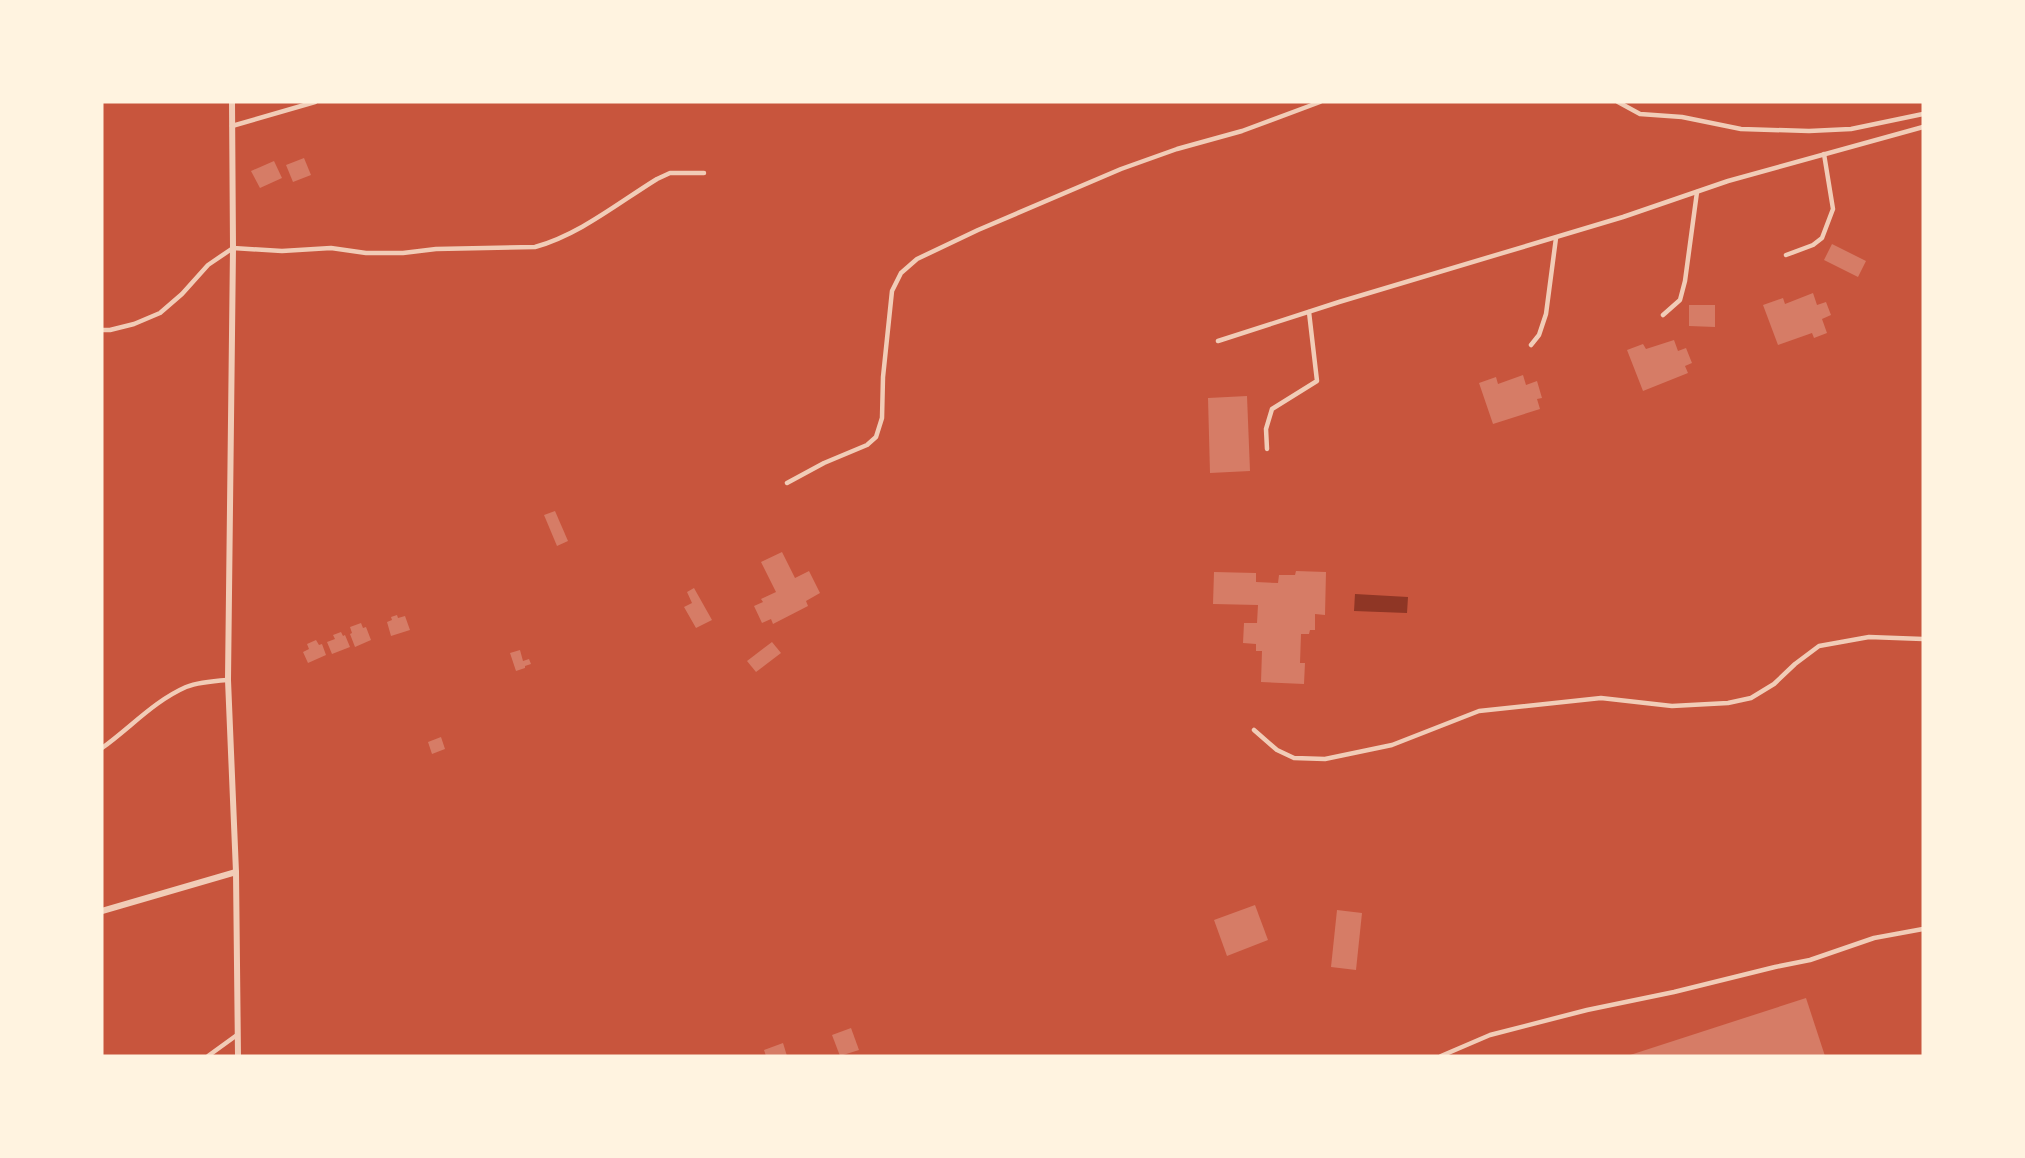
<svg xmlns="http://www.w3.org/2000/svg" width="2025" height="1158" viewBox="0 0 2025 1158" font-family="'Roboto Condensed',sans-serif">
  <style>
    .water { fill: #8f3625 }
    .building { fill: #d67c66 }
    .lines { fill: none; stroke-linecap: round; stroke-linejoin: round }
    .service { stroke: #f1ccb7; stroke-width: 4.5 }
    .minor { stroke: #f1ccb7; stroke-width: 6 }
  </style>
  <rect width="100%" height="100%" fill="#c8553d"/>
  <!-- water -->
  <polygon class="water" points="1355,594 1408,597 1407,613 1354,611"/>
  <!-- building -->
  <g class="building">
    <polygon points="304,158 311,175 293,182 286,165"/>
    <polygon points="274,161 282,178 260,188 251,171"/>
    <polygon points="1832,244 1866,261 1858,277 1824,260"/>
    <polygon points="1813,293 1817,305 1826,302 1831,315 1822,319 1827,333 1814,338 1812,333 1778,345 1763,305 1783,298 1785,304"/>
    <polygon points="1689,305 1715,305 1715,327 1689,326"/>
    <polygon points="1674,340 1678,351 1686,348 1692,363 1685,366 1688,373 1643,391 1627,350 1643,344 1646,349"/>
    <polygon points="1523,375 1526,385 1537,381 1542,398 1537,399 1540,409 1493,424 1479,383 1496,377 1498,384"/>
    <polygon points="1247,396 1250,471 1210,473 1208,398"/>
    <polygon points="555,511 568,541 557,546 544,515"/>
    <polygon points="782,552 795,578 809,571 820,593 806,601 808,606 773,624 771,619 762,623 754,606 763,602 761,599 776,592 761,562"/>
    <polygon points="1296,571 1326,572 1325,615 1315,614 1315,630 1310,630 1309,634 1301,634 1300,663 1305,663 1304,684 1261,682 1262,651 1256,651 1256,644 1243,643 1244,623 1257,623 1258,605 1213,604 1214,572 1256,573 1256,582 1278,583 1279,575 1295,575"/>
    <polygon points="694,588 712,620 696,628 684,607 692,603 687,592"/>
    <polygon points="397,615 398,618 405,616 410,630 391,636 387,622 392,620 391,617"/>
    <polygon points="361,623 363,628 366,627 371,640 355,647 350,634 352,633 350,627"/>
    <polygon points="341,632 343,636 345,635 350,647 332,654 327,642 335,639 333,635"/>
    <polygon points="316,640 319,645 322,644 326,655 308,663 303,652 309,649 307,644"/>
    <polygon points="772,642 781,653 756,672 747,661"/>
    <polygon points="520,650 523,661 529,659 531,664 525,666 525,668 516,671 510,653"/>
    <polygon points="441,737 445,749 432,754 428,742"/>
    <polygon points="1255,905 1268,940 1227,956 1214,920"/>
    <polygon points="1337,910 1362,913 1356,970 1331,967"/>
    <polygon points="1806,998 1825,1056 1627,1056"/>
    <polygon points="851,1028 859,1050 840,1056 832,1035"/>
    <polygon points="783,1043 787,1056 766,1056 764,1050"/>
  </g>
  <g class="lines">
    <!-- service -->
    <g class="service">
      <polyline points="1618,102 1640,114 1682,117 1741,129 1809,131 1851,129 1923,114"/>
      <polyline points="232,126 315,102"/>
      <polyline points="1786,255 1813,245 1822,238 1833,209 1824,154"/>
      <polyline points="1663,315 1680,300 1685,281 1697,192"/>
      <path d="M 102,330 L 110,330 L 134,324 L 160,313 L 182,294 L 208,265 L 233,248 L 282,251 L 331,248 L 366,253 L 403,253 L 436,249 L 535,247 C 579,235 618,203 657,179 L 670,173 L 704,173"/>
      <polyline points="1218,341 1339,302 1623,217 1728,181 1923,127"/>
      <polyline points="1531,345 1539,335 1546,314 1556,238"/>
      <polyline points="1267,449 1266,429 1272,409 1317,381 1309,312"/>
      <polyline points="787,483 824,463 867,445 876,437 882,418 883,377 892,291 901,273 917,259 978,230 1121,169 1177,149 1242,131 1320,102"/>
      <polyline points="1254,730 1277,750 1294,758 1325,759 1392,745 1479,711 1601,698 1672,706 1728,703 1751,698 1774,684 1795,664 1819,646 1869,637 1923,639"/>
      <path d="M 102,748 C 130,728 154,701 186,687 C 199,682 214,681 228,680"/>
      <polyline points="208,1056 237,1035"/>
      <polyline points="1441,1056 1490,1035 1587,1010 1674,992 1775,967 1810,960 1874,938 1923,929"/>
    </g>
    <!-- minor -->
    <g class="minor">
      <polyline points="232,102 233,248 228,680 236,872 238,1056"/>
      <polyline points="102,911 236,872"/>
    </g>
  </g>
  <!-- border -->
  <rect width="2025" height="1158" fill="none" stroke="#fff3e0" stroke-width="207"/>
</svg>
